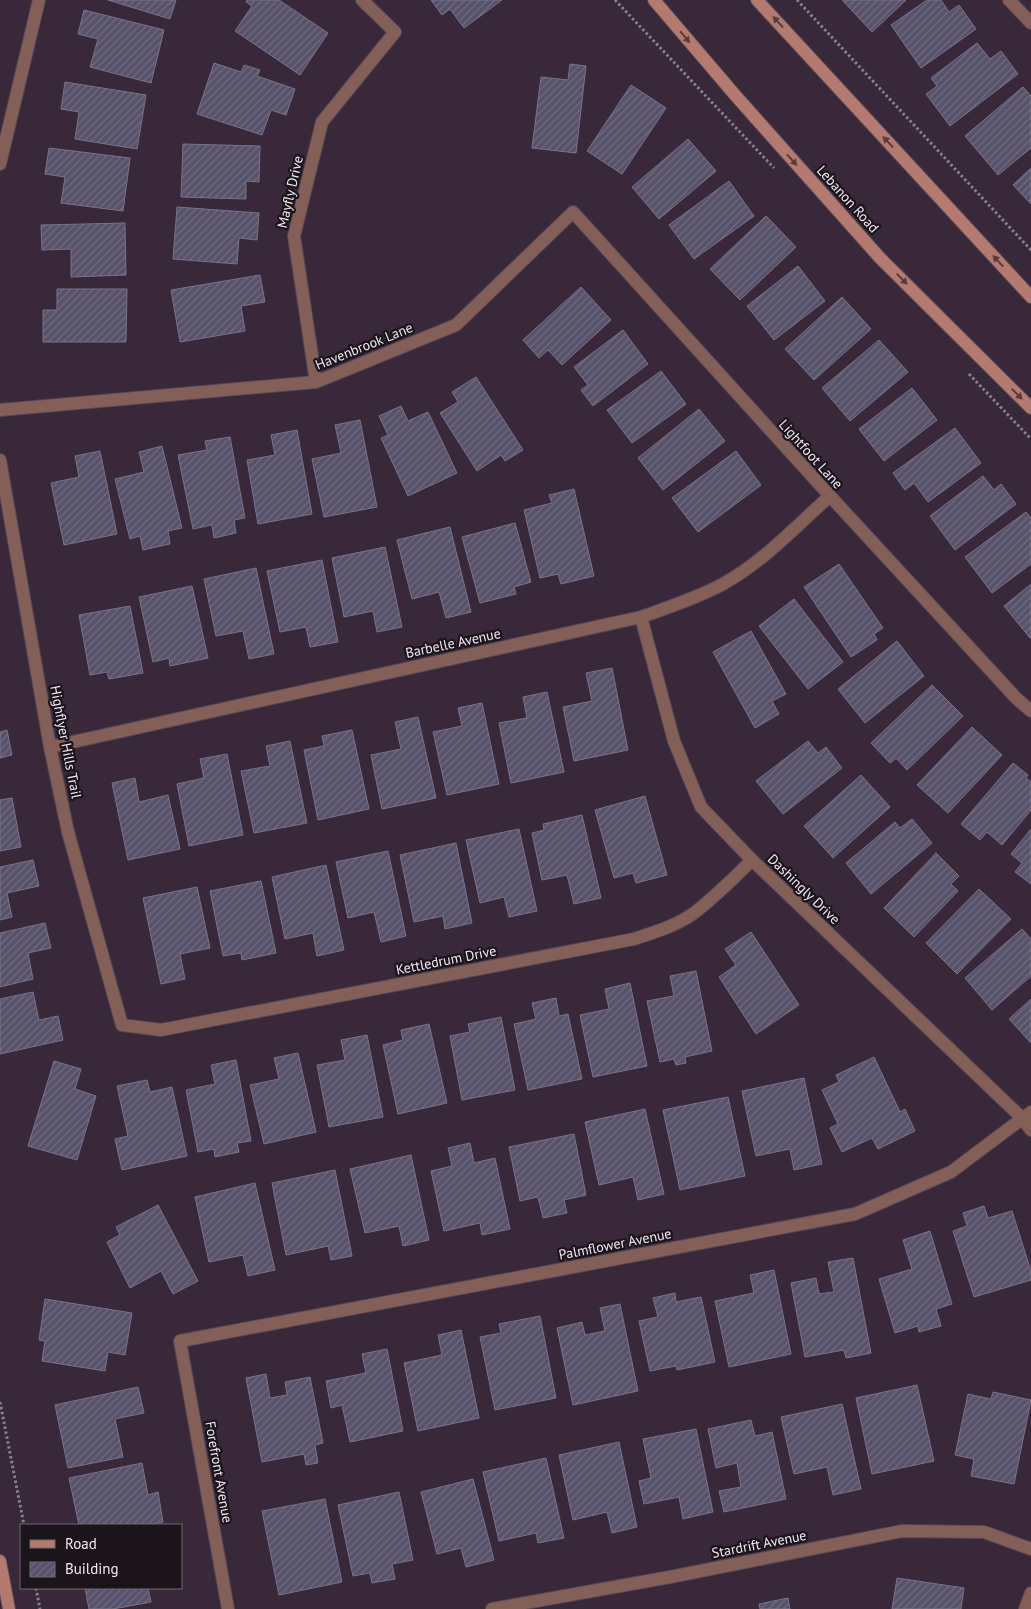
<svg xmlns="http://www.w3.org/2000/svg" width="1031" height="1609" viewBox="0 0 1031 1609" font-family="'PT Sans',sans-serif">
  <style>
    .building { fill: url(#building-hatch); stroke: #78748c }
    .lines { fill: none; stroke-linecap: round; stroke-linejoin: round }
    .minor-casing { stroke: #564757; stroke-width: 14 }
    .secondary-casing { stroke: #564757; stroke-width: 14 }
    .path { stroke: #8d7f8e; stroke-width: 3; stroke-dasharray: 2.5 2.5; stroke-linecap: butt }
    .minor { stroke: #845f58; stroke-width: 12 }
    .secondary { stroke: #b47a6f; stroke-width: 12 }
    .oneway { fill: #583d3d }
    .labels { text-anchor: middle; stroke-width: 4.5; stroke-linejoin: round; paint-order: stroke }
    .street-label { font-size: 14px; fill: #f3e9f4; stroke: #1b141b }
  </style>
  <defs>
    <pattern id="building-hatch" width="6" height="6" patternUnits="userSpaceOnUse" patternTransform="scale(1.25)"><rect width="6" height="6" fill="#575269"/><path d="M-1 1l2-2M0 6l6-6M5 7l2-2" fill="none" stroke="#706b7f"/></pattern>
  </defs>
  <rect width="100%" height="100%" fill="#382839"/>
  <!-- building -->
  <g class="building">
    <polygon points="108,0 176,0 170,19"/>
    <polygon points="247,0 279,0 328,33 300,75 235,31 252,6 246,2"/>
    <polygon points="431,0 502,0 464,28 450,9 442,15"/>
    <polygon points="842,0 906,0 872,32"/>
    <polygon points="927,0 941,0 949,12 959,5 976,29 921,68 891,25"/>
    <polygon points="84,10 164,30 151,83 90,67 98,39 78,34"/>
    <polygon points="977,43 990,59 1001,51 1018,74 950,126 926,94 937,86 931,78"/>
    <polygon points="214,63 241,72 244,65 260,70 257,76 295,89 286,115 271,110 262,135 197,114"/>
    <polygon points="570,64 586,66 576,153 532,148 541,77 568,80"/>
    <polygon points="65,82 146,95 137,149 75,139 79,112 61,109"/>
    <polygon points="631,85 666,108 622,174 587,151"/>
    <polygon points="1023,87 1031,96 1031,148 998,175 965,136"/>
    <polygon points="688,139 716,171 659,219 632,187"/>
    <polygon points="183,144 260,146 259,182 246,181 246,199 181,197"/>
    <polygon points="49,148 130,158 123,211 61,203 65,177 45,174"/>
    <polygon points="1031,168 1031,204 1013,185"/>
    <polygon points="729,181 754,216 694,259 669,225"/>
    <polygon points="177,207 259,213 257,240 239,238 237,264 173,259"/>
    <polygon points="766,216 796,247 740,300 710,269"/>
    <polygon points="125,223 126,275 71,277 71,249 42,250 41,225"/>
    <polygon points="798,266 825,301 774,340 747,306"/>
    <polygon points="260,275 265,302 241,306 245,331 180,342 171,290"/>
    <polygon points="581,287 611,320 562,365 548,350 539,358 523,340"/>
    <polygon points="57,289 127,289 126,342 43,342 43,310 57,310"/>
    <polygon points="842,297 871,329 814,380 785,349"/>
    <polygon points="623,330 648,364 593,406 581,390 588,385 574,367"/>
    <polygon points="879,340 908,372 850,421 822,388"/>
    <polygon points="661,371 686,404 632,443 607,410"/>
    <polygon points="476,377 523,450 505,461 501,455 477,471 440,413 458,402 452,392"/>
    <polygon points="912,388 937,420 884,461 859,429"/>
    <polygon points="401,406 408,421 428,412 457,473 408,496 381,438 388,435 379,416"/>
    <polygon points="699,409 725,441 663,490 638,458"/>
    <polygon points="360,420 377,507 324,517 312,459 341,453 335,425"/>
    <polygon points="955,428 981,463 928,502 914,483 905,490 893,473"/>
    <polygon points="297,430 312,514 258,524 247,460 275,455 271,435"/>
    <polygon points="230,437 245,518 234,520 236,533 214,538 212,525 193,529 178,455 207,450 205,441"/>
    <polygon points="162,446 182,528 168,531 170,544 143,550 140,536 130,539 115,479 144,472 139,452"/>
    <polygon points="100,451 117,534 64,545 51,483 79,477 75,456"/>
    <polygon points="736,451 761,485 698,532 672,498"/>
    <polygon points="983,476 994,490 1001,484 1016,504 955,550 930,516"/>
    <polygon points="574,489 594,576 561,584 558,574 540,578 524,510 552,503 549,495"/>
    <polygon points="1026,512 1031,518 1031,564 992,593 965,557"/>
    <polygon points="515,523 531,582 514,587 516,594 480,603 462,537"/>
    <polygon points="450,527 471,612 446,618 439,592 412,599 397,540"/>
    <polygon points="385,547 402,627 377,632 373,611 344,617 332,558"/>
    <polygon points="322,560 338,642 310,647 306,627 280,632 267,571"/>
    <polygon points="839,564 883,628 874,634 877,640 851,657 804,587"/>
    <polygon points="256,568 274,654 249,659 243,631 216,636 204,579"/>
    <polygon points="1031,584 1031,637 1030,638 1004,606"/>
    <polygon points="192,586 208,658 170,666 169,658 153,662 139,597"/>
    <polygon points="794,599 843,662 808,689 759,626"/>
    <polygon points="130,606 143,673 109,679 107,672 90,675 79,615"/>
    <polygon points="751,631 786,694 772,701 779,714 755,728 713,652"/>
    <polygon points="897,641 924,676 865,723 838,689"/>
    <polygon points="612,668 628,750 574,761 563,707 592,701 586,673"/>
    <polygon points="932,685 963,716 907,770 896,758 890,763 871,743"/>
    <polygon points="547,692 564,772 511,783 499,723 527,718 523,697"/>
    <polygon points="482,703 499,784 447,795 433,732 462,726 458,708"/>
    <polygon points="418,717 436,798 382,809 371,755 401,749 395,722"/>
    <polygon points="972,727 1002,755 948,813 917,785"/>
    <polygon points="7,730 12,755 0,758 0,732"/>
    <polygon points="352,730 369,809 318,820 304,750 324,746 322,736"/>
    <polygon points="290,741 307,823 254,833 241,771 270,766 266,746"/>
    <polygon points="808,741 818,753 826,747 842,768 783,814 756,781"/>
    <polygon points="227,754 243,835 189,846 177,784 204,778 200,759"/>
    <polygon points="1013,763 1028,775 1026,778 1031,782 1031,810 1002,845 987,832 980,840 961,824"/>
    <polygon points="861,775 890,807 833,858 804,826"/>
    <polygon points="135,778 139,802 168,795 180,849 128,860 112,783"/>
    <polygon points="645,796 667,875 636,883 633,873 614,878 595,810"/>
    <polygon points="12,798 21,847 0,851 0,800"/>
    <polygon points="582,815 601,898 574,904 567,875 542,880 532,833 544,830 543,824"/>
    <polygon points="912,819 932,843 871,894 846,863 895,822 900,828"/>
    <polygon points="519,829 537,911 509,917 504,897 480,903 466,840"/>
    <polygon points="1031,829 1031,884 1015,872 1022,863 1011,854"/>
    <polygon points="456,843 472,923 445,929 443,916 414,922 400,855"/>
    <polygon points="388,851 406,936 381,942 374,912 348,918 336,862"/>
    <polygon points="936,853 959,876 951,884 958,891 914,937 884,908"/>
    <polygon points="33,860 39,886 7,893 12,917 0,920 0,867"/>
    <polygon points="326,865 344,950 317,956 313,933 285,939 272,877"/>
    <polygon points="261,881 276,953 242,960 241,953 223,956 210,891"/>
    <polygon points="197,887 210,948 180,954 185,979 161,984 143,898"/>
    <polygon points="979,889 1011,919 957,974 926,943"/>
    <polygon points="45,923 51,948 28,953 33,979 0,987 0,933"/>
    <polygon points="1022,929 1031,939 1031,976 992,1010 965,978"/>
    <polygon points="751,932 799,1005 756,1034 719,977 736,965 725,949"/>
    <polygon points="696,971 712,1051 685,1057 686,1063 676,1065 674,1059 660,1062 647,1001 674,996 670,976"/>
    <polygon points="630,983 647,1066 593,1077 580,1015 609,1009 605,989"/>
    <polygon points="33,992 39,1020 58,1016 63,1040 0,1054 0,999"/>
    <polygon points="556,998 559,1016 568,1014 582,1079 528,1090 514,1024 536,1019 532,1003"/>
    <polygon points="1031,999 1031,1043 1009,1019"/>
    <polygon points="501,1017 515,1090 462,1100 450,1036 470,1032 468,1024"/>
    <polygon points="429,1024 447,1103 398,1114 383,1045 403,1040 401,1030"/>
    <polygon points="367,1035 383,1117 329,1127 317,1065 345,1060 341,1040"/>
    <polygon points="298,1053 316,1132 264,1144 250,1085 279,1079 274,1058"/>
    <polygon points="874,1057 900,1112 905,1109 915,1131 878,1149 872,1138 842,1152 830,1128 838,1124 822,1090 839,1082 836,1075"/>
    <polygon points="236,1060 251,1141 237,1143 239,1152 215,1157 214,1149 198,1152 186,1090 215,1084 211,1065"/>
    <polygon points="54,1061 81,1069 75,1089 96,1096 77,1160 28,1146"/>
    <polygon points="804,1078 822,1164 794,1170 790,1149 756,1156 742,1091"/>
    <polygon points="147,1080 150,1092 172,1087 187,1156 122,1170 115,1139 128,1136 117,1086"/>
    <polygon points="728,1097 745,1176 680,1190 663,1110"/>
    <polygon points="645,1109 664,1194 638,1200 633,1177 599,1185 585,1122"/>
    <polygon points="574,1134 586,1195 564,1200 567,1213 543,1218 538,1197 520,1201 509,1147"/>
    <polygon points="470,1143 474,1163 495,1158 510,1229 482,1235 480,1223 444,1231 431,1171 452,1166 448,1148"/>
    <polygon points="411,1155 429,1240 403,1246 399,1226 365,1233 350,1169"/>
    <polygon points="335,1170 352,1256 331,1260 328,1246 286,1255 272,1183"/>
    <polygon points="255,1183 275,1270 248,1276 243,1255 209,1262 195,1197"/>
    <polygon points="158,1205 198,1281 173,1294 161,1271 130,1288 107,1242 120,1235 116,1227"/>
    <polygon points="984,1206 988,1218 1012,1211 1031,1271 1031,1280 974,1297 953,1231 967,1226 963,1213"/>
    <polygon points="930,1231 952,1304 936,1309 941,1326 919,1332 918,1326 895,1333 879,1279 912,1269 903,1240"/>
    <polygon points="853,1258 871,1353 846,1358 844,1350 805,1357 791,1283 816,1278 819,1294 834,1292 828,1262"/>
    <polygon points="774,1270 791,1354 729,1367 715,1301 754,1293 750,1275"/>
    <polygon points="675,1293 676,1302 701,1297 715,1362 677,1370 676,1366 650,1371 639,1321 658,1317 653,1298"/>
    <polygon points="45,1299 132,1313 125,1355 108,1352 105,1371 42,1361 45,1341 39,1340"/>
    <polygon points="620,1304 638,1391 573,1405 557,1328 582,1322 585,1335 605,1331 600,1308"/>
    <polygon points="540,1316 556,1398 495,1410 480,1337 501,1333 499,1324"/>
    <polygon points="461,1330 479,1418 418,1431 404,1363 442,1355 438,1335"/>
    <polygon points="387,1349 403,1431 350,1442 342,1405 331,1408 326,1381 366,1373 362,1354"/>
    <polygon points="266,1374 270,1398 287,1395 285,1382 310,1377 323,1443 315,1445 318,1463 306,1465 304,1454 262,1462 246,1378"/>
    <polygon points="917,1385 934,1461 872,1474 856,1398"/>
    <polygon points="138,1387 144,1413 115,1419 123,1457 68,1468 55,1405"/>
    <polygon points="993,1392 1031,1400 1014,1484 971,1476 974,1459 955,1455 968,1394 991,1399"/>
    <polygon points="842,1404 861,1489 833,1495 827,1467 794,1474 781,1417"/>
    <polygon points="751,1420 755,1436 772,1432 786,1499 724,1512 719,1491 741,1487 737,1463 716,1468 708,1429"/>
    <polygon points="696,1429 713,1512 683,1519 679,1497 644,1504 639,1481 651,1478 643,1439"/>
    <polygon points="619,1442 637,1527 612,1533 607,1512 573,1520 559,1455"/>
    <polygon points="546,1458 564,1538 538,1543 536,1533 499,1541 483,1472"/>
    <polygon points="142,1463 148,1495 158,1492 163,1522 147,1525 79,1525 69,1478"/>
    <polygon points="473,1479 494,1560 466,1567 461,1548 437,1554 421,1492"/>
    <polygon points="399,1492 413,1560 392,1564 395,1579 372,1583 370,1573 353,1576 338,1505"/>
    <polygon points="325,1499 342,1582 279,1595 262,1511"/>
    <polygon points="897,1578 964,1588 961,1609 892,1609"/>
    <polygon points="85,1588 148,1588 151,1602 113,1609 89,1609"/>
    <polygon points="788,1598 790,1609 760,1609 759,1604"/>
  </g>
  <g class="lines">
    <!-- minor casing -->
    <g class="minor-casing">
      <g id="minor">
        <polyline points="1009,0 1031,23"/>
        <polyline points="0,164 39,0"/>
        <polyline points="316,382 294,236 322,122 395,32 362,0"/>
        <polyline points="0,410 316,382 456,325 573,212 830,496 1016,698 1031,711"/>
        <path d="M 0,460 L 50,747 L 68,832 L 122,1025 L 161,1030 L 634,939 C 655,932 676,926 694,913 C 715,897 734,878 752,860"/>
        <polyline points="641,617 674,741 701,807 752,860 1022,1118 1031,1130"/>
        <path d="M 50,747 L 641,617 C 669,607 697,598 723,584 C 763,562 796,526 830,496"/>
        <polyline points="228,1609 180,1341 855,1214 951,1172 1031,1112"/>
        <polyline points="492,1609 670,1577 902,1531 984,1532 1031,1549"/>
        <polyline points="1025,1609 1031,1593"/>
      </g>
    </g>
    <!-- secondary casing -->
    <g class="secondary-casing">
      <g id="secondary">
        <polyline points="654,0 735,95 880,258 1031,408"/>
        <polyline points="757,0 1031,297"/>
        <polyline points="0,1561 9,1609"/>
      </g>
    </g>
    <!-- path -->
    <g class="path">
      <polyline points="615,0 774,168"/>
      <polyline points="797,0 1031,250"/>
      <polyline points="969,374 1031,439"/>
      <polyline points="0,1402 24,1525"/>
      <polyline points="36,1588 40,1609"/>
    </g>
    <!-- minor -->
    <use href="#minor" class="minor"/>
    <!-- secondary -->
    <use href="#secondary" class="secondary"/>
  </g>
  <!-- one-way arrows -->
  <defs><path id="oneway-solid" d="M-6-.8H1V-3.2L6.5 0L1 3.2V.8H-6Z" transform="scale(1.25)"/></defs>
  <g class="oneway">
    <use href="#oneway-solid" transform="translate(778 22) rotate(-133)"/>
    <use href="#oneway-solid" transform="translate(685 37) rotate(50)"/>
    <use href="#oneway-solid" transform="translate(888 142) rotate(-133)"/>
    <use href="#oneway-solid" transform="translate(792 160) rotate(48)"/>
    <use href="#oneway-solid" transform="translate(998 261) rotate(-133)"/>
    <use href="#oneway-solid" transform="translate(902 279) rotate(45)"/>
    <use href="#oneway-solid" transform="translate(1017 394) rotate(45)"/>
  </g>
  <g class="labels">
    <!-- street labels -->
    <g class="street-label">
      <text transform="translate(290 192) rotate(-77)" y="5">Mayfly Drive</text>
      <text transform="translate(848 199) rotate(48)" y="5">Lebanon Road</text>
      <text transform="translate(364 346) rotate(-22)" y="5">Havenbrook Lane</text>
      <text transform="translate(811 454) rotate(48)" y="5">Lightfoot Lane</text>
      <text transform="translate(453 643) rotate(-12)" y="5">Barbelle Avenue</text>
      <text transform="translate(66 742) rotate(79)" y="5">Highflyer Hills Trail</text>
      <text transform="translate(804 889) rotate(44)" y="5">Dashingly Drive</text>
      <text transform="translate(446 960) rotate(-11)" y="5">Kettledrum Drive</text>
      <text transform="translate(615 1244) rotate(-11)" y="5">Palmflower Avenue</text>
      <text transform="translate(219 1472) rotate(80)" y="5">Forefront Avenue</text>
      <text transform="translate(759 1544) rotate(-11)" y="5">Stardrift Avenue</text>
    </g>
  </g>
  <!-- legend -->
  <rect x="20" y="1524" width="162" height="65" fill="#1b141b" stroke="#716972"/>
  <rect x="30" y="1540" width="25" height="8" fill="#b47a6f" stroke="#716972"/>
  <text x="65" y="1549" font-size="15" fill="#f3e9f4">Road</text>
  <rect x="30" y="1562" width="25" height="15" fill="url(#building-hatch)" stroke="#716972"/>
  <text x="65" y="1574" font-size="15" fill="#f3e9f4">Building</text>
</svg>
